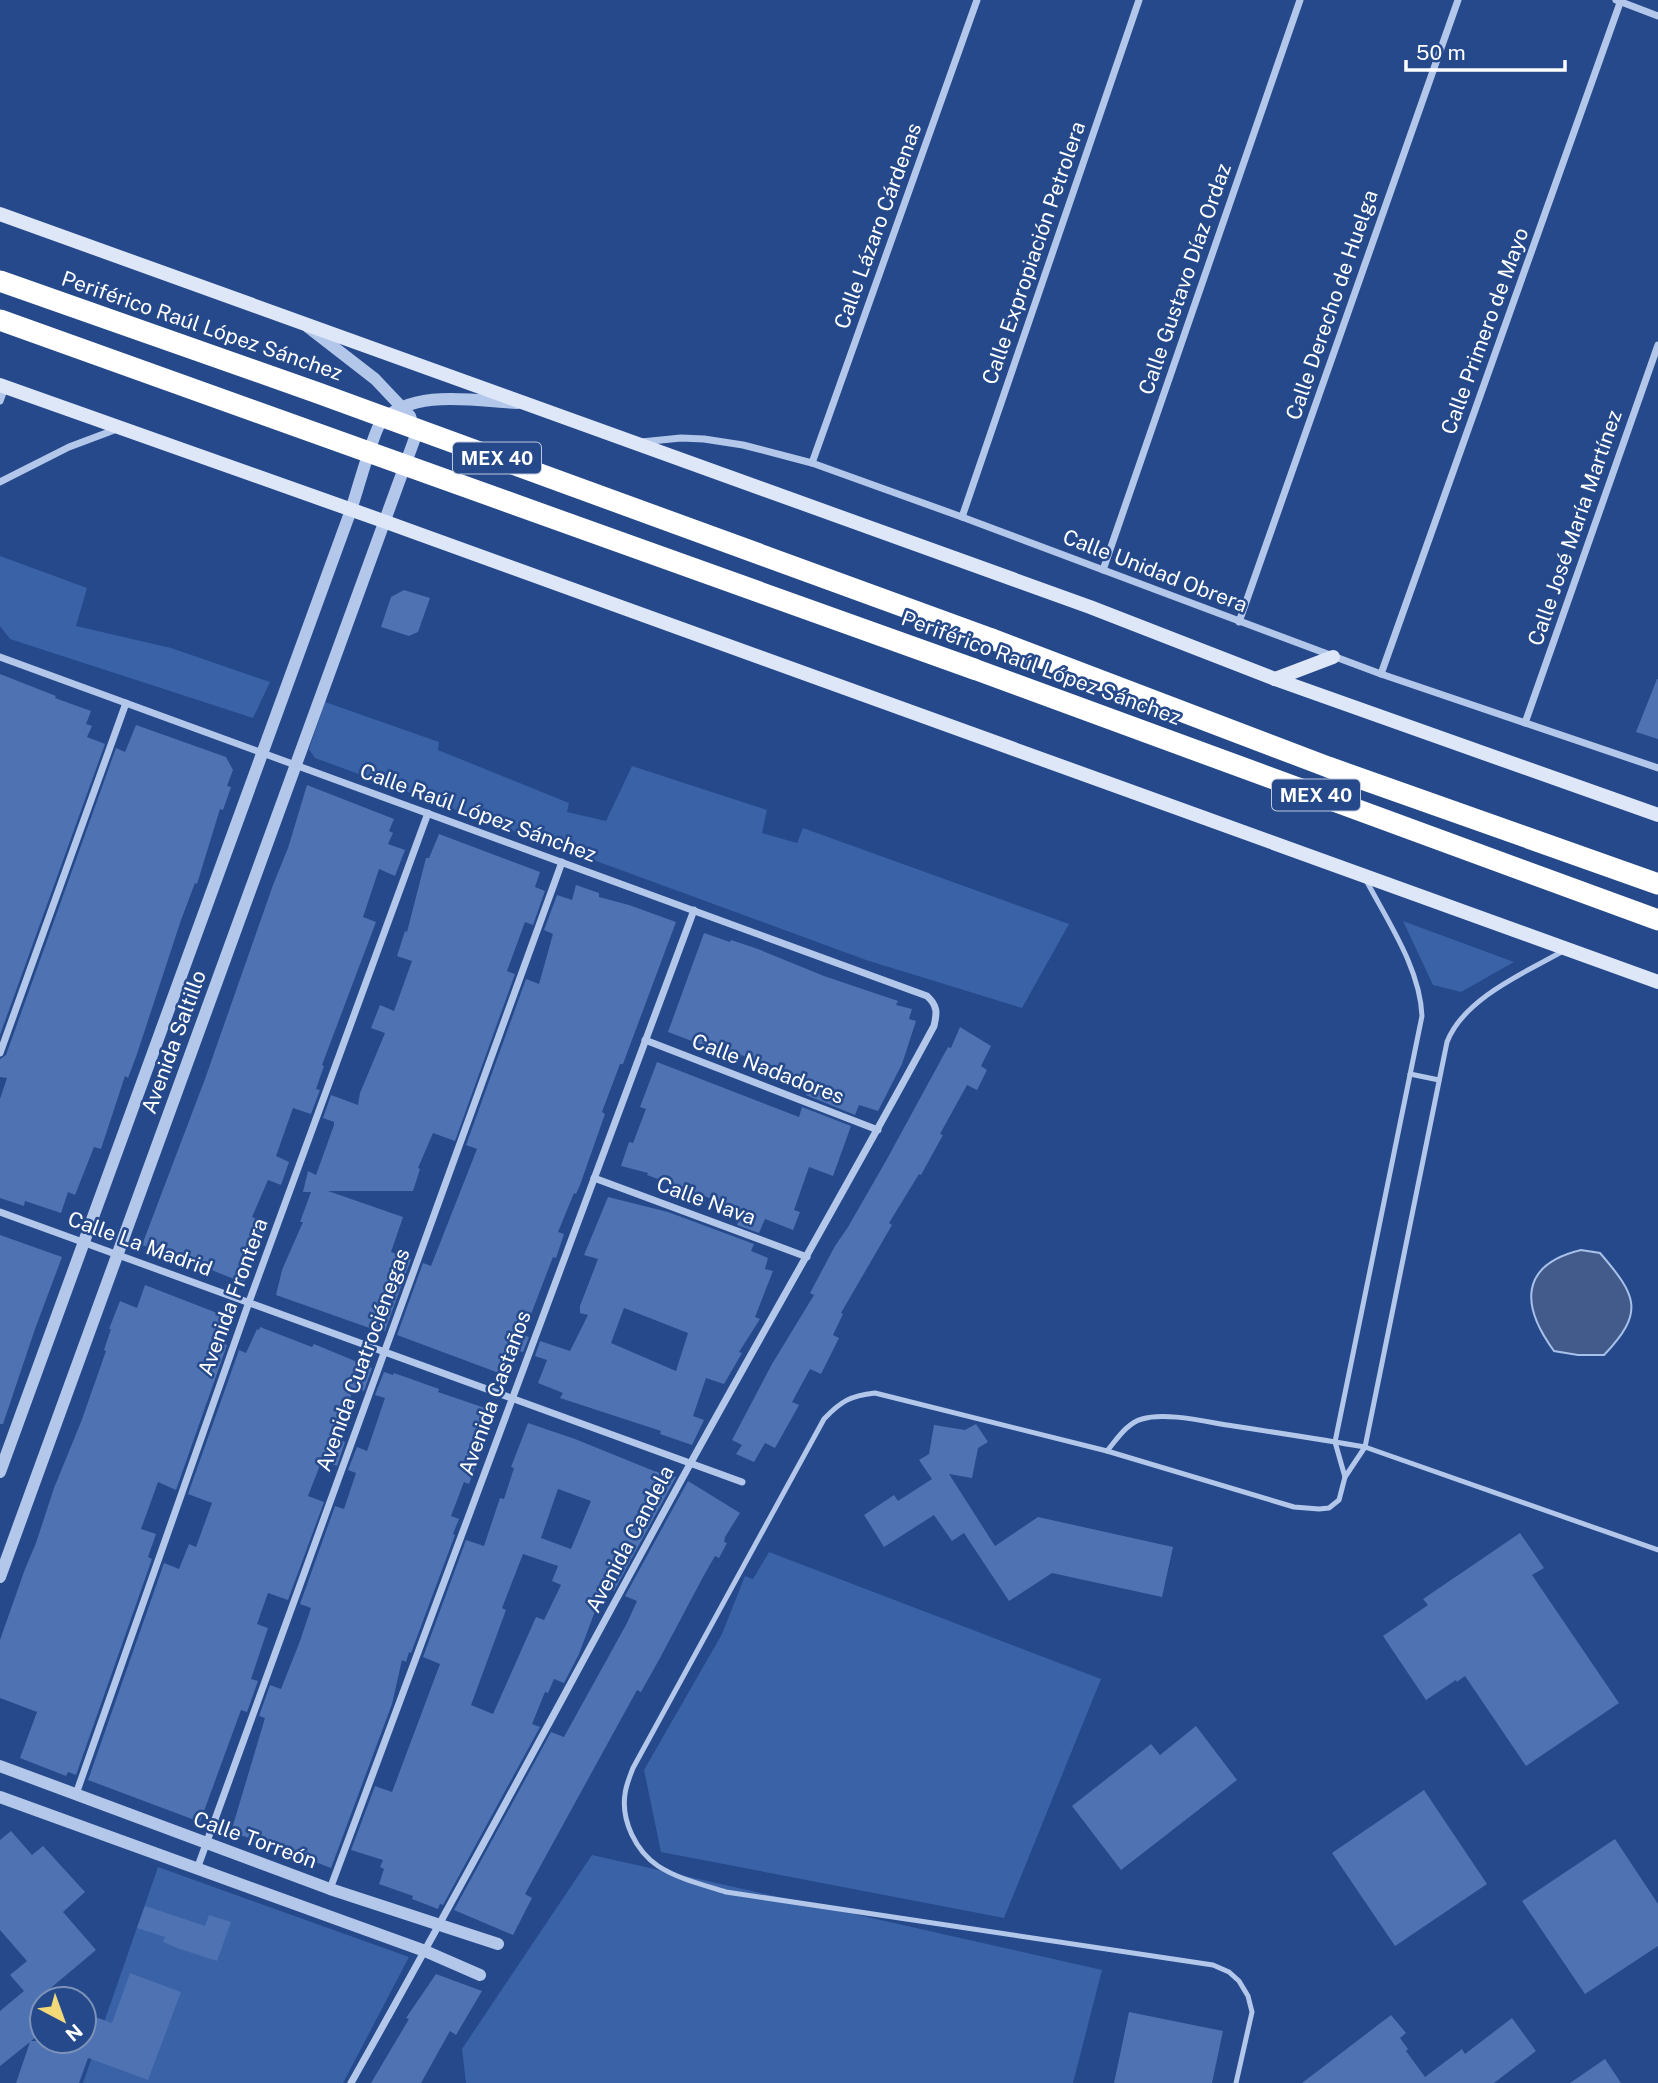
<svg xmlns="http://www.w3.org/2000/svg" width="1658" height="2083" viewBox="0 0 1658 2083" font-family="'Public Sans',sans-serif">
  <style>
    .green { fill: #3a62a7 }
    .water { fill: #425b8a; stroke: #a7c1ea; stroke-width: 2 }
    .building { fill: #4e72b2; fill-rule: evenodd }
    .lines { fill: none; stroke-linecap: round; stroke-linejoin: round }
    .service { stroke: #b3c7ea; stroke-width: 5 }
    .minor { stroke: #b3c7ea; stroke-width: 7 }
    .tertiary { stroke: #b3c7ea; stroke-width: 12 }
    .secondary { stroke: #dee7f8; stroke-width: 14 }
    .motorway { stroke: #fff; stroke-width: 21 }
    .motorway-bridge { stroke: #fff; stroke-width: 21 }
    .labels { text-anchor: middle; stroke-width: 5; stroke-linejoin: round; paint-order: stroke }
    .shield { fill: #25498a; stroke: #bec8dc; stroke-width: 2 }
    .shield-label { font-size: 19px; font-weight: bold; fill: #fff }
    .street-label { font-size: 21px; fill: #fff; stroke: #25498a }
  </style>
  <rect width="100%" height="100%" fill="#25498a"/>
  <!-- green -->
  <g class="green">
    <polygon points="0,556 87,588 76,626 171,648 270,682 253,718 10,639 0,626"/>
    <polygon points="325,702 439,742 438,750 569,803 567,812 606,821 632,766 767,810 762,833 797,843 803,828 1069,924 1022,1008 866,960 315,758 309,749"/>
    <polygon points="1403,921 1514,962 1461,992 1433,985"/>
    <polygon points="769,1552 1101,1679 1004,1918 661,1852 644,1770 722,1634 745,1576 753,1579"/>
    <polygon points="592,1855 1102,1970 1073,2083 466,2083 462,2049"/>
    <polygon points="158,1867 409,1957 343,2083 83,2083"/>
  </g>
  <!-- water -->
  <path class="water" d="M 1581,1250 L 1600,1253 C 1637,1296 1645,1312 1604,1355 L 1578,1355 L 1554,1351 C 1521,1306 1519,1265 1581,1250 Z"/>
  <!-- building -->
  <g class="building">
    <polygon points="404,590 430,598 418,632 409,636 381,627 391,597"/>
    <polygon points="0,674 56,696 55,698 91,711 86,724 92,726 87,737 105,744 0,1035"/>
    <polygon points="1657,679 1658,679 1658,739 1636,732"/>
    <polygon points="136,725 226,757 233,770 227,786 231,787 223,810 220,809 197,884 195,883 181,920 137,1054 128,1078 125,1076 101,1149 94,1147 75,1195 68,1192 61,1213 25,1201 24,1206 0,1198 0,1099 7,1078 0,1077 0,1059 6,1055 116,748 125,752"/>
    <polygon points="307,785 394,819 389,831 393,833 388,844 405,850 395,876 379,869 363,917 376,922 322,1065 324,1066 316,1089 320,1090 311,1114 293,1108 276,1156 289,1162 281,1185 268,1180 252,1217 267,1224 244,1283 194,1263 142,1245 205,1079 273,885 288,848"/>
    <polygon points="439,834 540,872 535,887 545,891 533,925 525,922 507,971 515,974 455,1141 433,1133 418,1168 420,1169 413,1191 328,1191 403,1217 391,1252 411,1259 385,1331 379,1329 378,1331 276,1295 282,1270 303,1222 300,1222 311,1192 303,1192 308,1171 316,1175 334,1125 334,1122 323,1118 331,1095 358,1105 360,1093 385,1033 371,1028 380,1005 394,1011 412,961 397,956 405,931 407,932 426,858 429,858"/>
    <polygon points="576,885 599,893 599,897 629,905 676,922 623,1064 620,1064 602,1112 605,1114 580,1185 576,1194 574,1193 558,1232 564,1234 556,1258 553,1257 523,1335 529,1337 523,1352 515,1350 507,1376 397,1335 423,1263 431,1266 477,1149 466,1145 526,979 539,984 553,934 544,930 557,895 572,900"/>
    <polygon points="704,933 730,942 731,940 758,949 824,976 898,1001 896,1005 912,1009 909,1019 916,1021 902,1064 878,1111 859,1105 855,1115 806,1095 809,1085 789,1079 792,1072 741,1055 739,1059 668,1032"/>
    <polygon points="960,1027 991,1046 981,1066 987,1070 977,1090 967,1085 940,1134 943,1135 921,1175 919,1174 889,1223 892,1225 841,1313 843,1314 833,1335 839,1338 821,1374 810,1369 792,1402 799,1405 775,1448 765,1443 754,1462 736,1454 742,1445 732,1440 772,1364 814,1295 810,1293 835,1246 848,1227 887,1159 948,1047 951,1048"/>
    <polygon points="657,1062 799,1117 802,1107 851,1126 833,1176 809,1167 794,1210 800,1212 793,1230 765,1219 759,1233 737,1225 742,1210 647,1175 648,1173 621,1166 629,1142 633,1143 646,1109 640,1107"/>
    <path d="M 608,1197 L 668,1212 L 754,1244 L 751,1251 L 768,1258 L 765,1269 L 773,1271 L 755,1317 L 760,1319 L 739,1352 L 742,1353 L 724,1384 L 706,1378 L 693,1416 L 704,1420 L 692,1445 L 660,1434 L 661,1431 L 560,1398 L 563,1393 L 538,1383 L 547,1360 L 535,1356 L 540,1341 L 570,1351 L 588,1315 L 580,1313 L 580,1306 L 598,1259 L 584,1255 ZM 624,1308 L 688,1333 L 676,1371 L 611,1343 Z"/>
    <polygon points="0,1235 62,1257 35,1329 3,1424 0,1424"/>
    <polygon points="145,1285 230,1318 221,1343 227,1345 176,1490 158,1482 141,1529 156,1534 148,1557 152,1559 76,1775 68,1772 66,1776 20,1758 37,1712 0,1698 0,1640 25,1569 36,1543 54,1488 81,1422 106,1351 104,1350 111,1329 109,1329 120,1301 137,1308"/>
    <polygon points="260,1327 312,1347 314,1344 372,1368 364,1391 354,1388 335,1438 345,1442 337,1466 322,1460 308,1496 324,1502 288,1600 268,1593 257,1624 268,1628 251,1679 258,1681 247,1712 241,1710 200,1822 88,1780 164,1563 179,1569 189,1544 196,1547 212,1503 188,1494 239,1350 246,1353 257,1329 259,1330"/>
    <polygon points="384,1372 393,1375 394,1373 439,1389 438,1392 488,1409 484,1417 488,1418 481,1436 485,1437 481,1451 469,1484 464,1482 451,1516 459,1519 453,1534 455,1535 411,1653 409,1652 406,1662 402,1660 392,1704 331,1868 276,1847 231,1832 265,1718 259,1716 270,1685 281,1689 300,1641 311,1608 300,1604 335,1506 344,1509 356,1473 348,1470 357,1447 367,1451 385,1398 375,1395"/>
    <path d="M 528,1423 L 575,1439 L 654,1471 L 676,1477 L 614,1591 L 604,1587 L 579,1654 L 564,1683 L 554,1679 L 548,1693 L 545,1692 L 532,1724 L 540,1727 L 443,1905 L 440,1904 L 438,1909 L 412,1899 L 413,1896 L 379,1884 L 384,1869 L 380,1867 L 383,1860 L 351,1850 L 375,1786 L 392,1792 L 440,1664 L 423,1657 L 466,1540 L 484,1546 L 500,1498 L 504,1499 L 514,1468 L 511,1467 ZM 558,1489 L 591,1501 L 571,1549 L 541,1538 ZM 523,1554 L 558,1566 L 552,1581 L 561,1585 L 544,1620 L 536,1617 L 493,1714 L 471,1705 L 506,1610 L 502,1608 Z"/>
    <polygon points="976,1424 988,1442 978,1448 972,1478 949,1474 995,1546 1038,1517 1173,1547 1162,1597 1052,1573 1009,1601 964,1533 952,1541 934,1515 884,1547 864,1515 894,1495 898,1501 932,1479 919,1460 929,1454 934,1425 965,1430"/>
    <polygon points="688,1481 740,1513 725,1537 724,1542 727,1543 719,1558 715,1556 703,1577 660,1658 641,1692 637,1690 525,1894 532,1898 513,1935 454,1910 551,1732 564,1737 627,1623 637,1601 625,1596"/>
    <polygon points="1520,1533 1544,1568 1532,1575 1619,1703 1526,1766 1465,1676 1457,1682 1456,1680 1426,1700 1383,1636 1428,1605 1423,1599"/>
    <polygon points="1196,1726 1237,1780 1121,1870 1072,1806 1151,1744 1160,1755"/>
    <polygon points="1424,1790 1487,1884 1395,1946 1332,1853"/>
    <polygon points="11,1831 32,1855 43,1846 85,1892 63,1912 96,1950 40,1997 42,1998 42,2032 31,2041 84,2041 84,2013 112,2023 130,1973 181,1992 148,2080 88,2058 79,2083 16,2083 30,2042 0,2066 0,2011 24,1991 10,1975 27,1961 0,1930 0,1840"/>
    <polygon points="1615,1839 1658,1904 1658,1946 1585,1994 1522,1901"/>
    <polygon points="145,1906 205,1926 209,1915 231,1922 217,1961 180,1949 163,1942 165,1937 137,1928"/>
    <polygon points="436,1974 482,1991 456,2035 450,2031 421,2083 371,2083 409,2019 406,2018"/>
    <polygon points="1129,2012 1223,2031 1212,2083 1114,2083"/>
    <polygon points="1391,2015 1406,2033 1400,2038 1408,2049 1406,2051 1425,2077 1462,2049 1465,2054 1512,2018 1536,2051 1494,2083 1302,2083"/>
    <polygon points="1605,2059 1621,2083 1570,2083"/>
  </g>
  <g class="lines">
    <!-- service -->
    <g class="service">
      <polyline points="1410,1074 1439,1080"/>
      <path d="M 1107,1451 L 1294,1507 L 1319,1509 L 1329,1508 L 1339,1500 L 1345,1477 L 1365,1447 L 1447,1042 C 1464,998 1526,972 1565,950"/>
      <path d="M 1345,1477 L 1335,1442 L 1422,1016 C 1420,968 1388,922 1366,880"/>
      <path d="M 1236,2083 L 1252,2012 L 1248,1996 L 1239,1981 L 1229,1972 L 1213,1965 L 726,1892 C 704,1885 678,1879 658,1866 C 636,1851 621,1821 625,1794 C 626,1785 630,1776 633,1768 L 824,1419 C 841,1401 850,1396 875,1393 L 1107,1451 C 1117,1439 1127,1423 1142,1419 C 1164,1412 1203,1421 1227,1425 C 1273,1432 1319,1439 1365,1447 L 1658,1550"/>
    </g>
    <!-- minor -->
    <g class="minor">
      <polyline points="1616,0 1658,16"/>
      <polyline points="0,401 5,387"/>
      <polyline points="641,442 681,438 704,439 743,445 812,463 962,517 1381,674 1658,768"/>
      <polyline points="812,463 977,0"/>
      <polyline points="0,482 69,447 117,429"/>
      <polyline points="962,517 1139,0"/>
      <polyline points="1103,570 1300,0"/>
      <polyline points="1239,622 1458,0"/>
      <path d="M 0,657 L 927,996 C 938,1006 937,1013 934,1026 C 854,1174 770,1319 689,1466 C 576,1672 466,1879 351,2083"/>
      <polyline points="1381,674 1621,0"/>
      <polyline points="1525,723 1658,345"/>
      <polyline points="645,1040 878,1130"/>
      <polyline points="0,1053 126,703"/>
      <polyline points="594,1178 807,1257"/>
      <polyline points="0,1212 742,1482"/>
      <polyline points="76,1794 249,1302 428,813"/>
      <polyline points="197,1869 562,862"/>
      <polyline points="330,1889 694,910"/>
    </g>
    <!-- tertiary -->
    <g class="tertiary">
      <path d="M 0,1472 L 351,510 C 356,495 374,430 381,422 C 413,388 475,401 517,403"/>
      <polyline points="0,1577 416,435 410,416 375,379 308,327"/>
      <polyline points="0,1766 330,1889 498,1944"/>
      <polyline points="0,1797 425,1951 480,1975"/>
    </g>
    <!-- secondary -->
    <g class="secondary">
      <polyline points="0,214 1090,607 1275,679 1658,815"/>
      <polyline points="0,385 386,522 1658,982"/>
      <polyline points="1275,679 1333,657"/>
    </g>
    <!-- motorway -->
    <g class="motorway">
      <polyline points="992,639 1328,767 1658,884"/>
      <polyline points="974,669 1658,920"/>
    </g>
    <!-- motorway-bridge -->
    <g class="motorway-bridge">
      <polyline points="0,281 318,393 992,639"/>
      <polyline points="0,320 974,669"/>
    </g>
  </g>
  <g class="labels">
    <!-- shield labels -->
    <g class="shield">
      <rect x="453" y="442.5" width="88" height="31" rx="5"/>
      <rect x="1272" y="779.5" width="88" height="31" rx="5"/>
    </g>
    <g class="shield-label">
      <text x="497" y="465">MEX 40</text>
      <text x="1316" y="802">MEX 40</text>
    </g>
    <!-- street labels -->
    <g class="street-label">
      <text transform="translate(878 226) rotate(-70)" y="7">Calle Lázaro Cárdenas</text>
      <text transform="translate(1034 253) rotate(-71)" y="7">Calle Expropiación Petrolera</text>
      <text transform="translate(1185 279) rotate(-71)" y="7">Calle Gustavo Díaz Ordaz</text>
      <text transform="translate(1332 305) rotate(-71)" y="7">Calle Derecho de Huelga</text>
      <text transform="translate(202 326) rotate(19)" y="7">Periférico Raúl López Sánchez</text>
      <text transform="translate(1485 331) rotate(-70)" y="7">Calle Primero de Mayo</text>
      <text transform="translate(1575 528) rotate(-71)" y="7">Calle José María Martínez</text>
      <text transform="translate(1155 571) rotate(21)" y="7">Calle Unidad Obrera</text>
      <text transform="translate(1041 668) rotate(20)" y="7">Periférico Raúl López Sánchez</text>
      <text transform="translate(478 813) rotate(20)" y="7">Calle Raúl López Sánchez</text>
      <text transform="translate(174 1042) rotate(-70)" y="7">Avenida Saltillo</text>
      <text transform="translate(768 1069) rotate(21)" y="7">Calle Nadadores</text>
      <text transform="translate(706 1201) rotate(20)" y="7">Calle Nava</text>
      <text transform="translate(140 1244) rotate(20)" y="7">Calle La Madrid</text>
      <text transform="translate(233 1297) rotate(-70)" y="7">Avenida Frontera</text>
      <text transform="translate(363 1360) rotate(-70)" y="7">Avenida Cuatrociénegas</text>
      <text transform="translate(495 1393) rotate(-70)" y="7">Avenida Castaños</text>
      <text transform="translate(630 1539) rotate(-62)" y="7">Avenida Candela</text>
      <text transform="translate(255 1840) rotate(20)" y="7">Calle Torreón</text>
    </g>
  </g>
  <!-- north arrow -->
  <g transform="translate(63 2020) rotate(139)"><circle r="33" fill="#25498a" stroke="#7c92b9" stroke-width="2"/>
  <path d="M0-5L12 26L0 18L-12 26Z" fill="#f3d977"/>
  <text y="-10" font-size="19" font-weight="bold" text-anchor="middle" fill="#ffffff">N</text>
  </g>
  <!-- scale -->
  <path d="M1406 60v10h159v-10" fill="none" stroke="#ffffff" stroke-width="3.5"/>
  <text x="1416" y="60" font-size="21" fill="#ffffff" stroke="#25498a" stroke-width="5" paint-order="stroke">50 m</text>
</svg>
